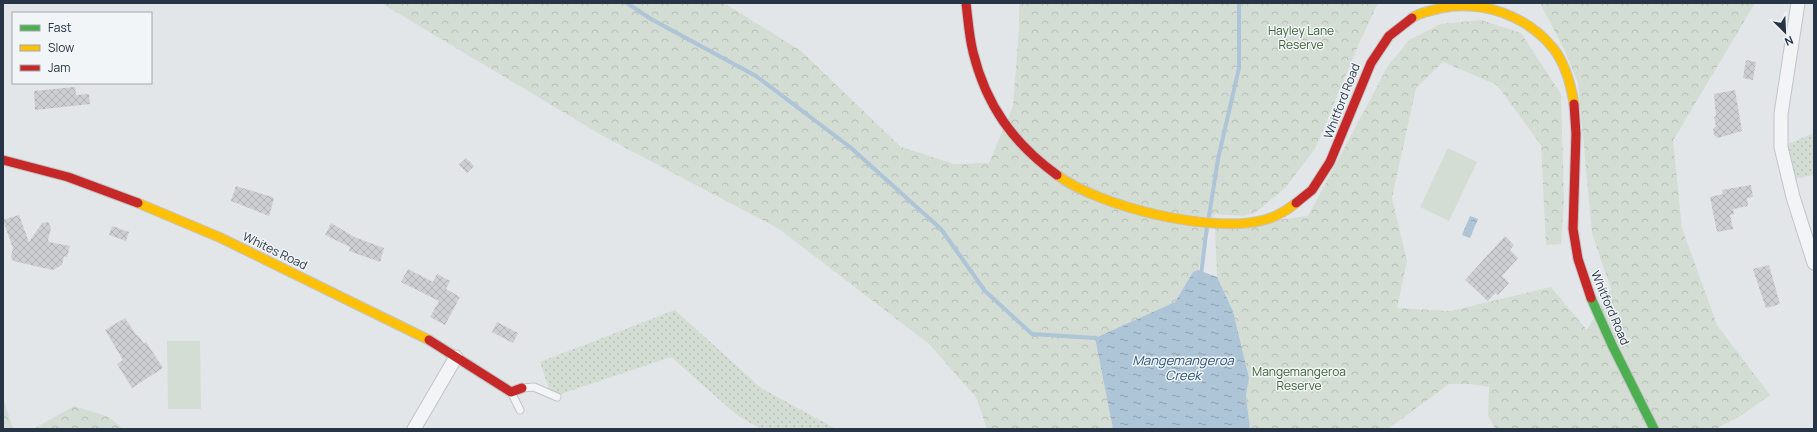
<svg xmlns="http://www.w3.org/2000/svg" width="1817" height="432" viewBox="0 0 1817 432" font-family="Manrope,sans-serif">
  <style>
    .green { fill: url(#green-dots) }
    .forest { fill: url(#forest-crowns) }
    .pitch { fill: #d4ddd3 }
    .water { fill: url(#water-ripples) }
    .lines { fill: none; stroke-linecap: round; stroke-linejoin: round }
    .stream { stroke: #aec4d7; stroke-width: 4 }
    .building { fill: url(#building-cross-hatch) }
    .lane-casing { stroke: #c1c4c7; stroke-width: 9 }
    .street-casing { stroke: #c1c4c7; stroke-width: 15 }
    .fast-casing { stroke: #c1c4c7; stroke-width: 11 }
    .slow-casing { stroke: #c1c4c7; stroke-width: 11 }
    .jam-casing { stroke: #c1c4c7; stroke-width: 11 }
    .lane { stroke: #f3f4f6; stroke-width: 7 }
    .street { stroke: #f3f4f6; stroke-width: 13 }
    .fast { stroke: #4caf50; stroke-width: 9 }
    .slow { stroke: #ffc107; stroke-width: 9 }
    .jam { stroke: #c62828; stroke-width: 9 }
    .labels { text-anchor: middle; stroke-width: 3; stroke-linejoin: round; paint-order: stroke }
    .park-label { font-size: 12px; fill: #3f6333; stroke: #f1f5f8 }
    .street-label { font-size: 12px; fill: #273445; stroke: #f1f5f8 }
    .water-label { font-size: 13px; font-style: italic; fill: #2c567e; stroke: #f1f5f8 }
  </style>
  <defs>
    <pattern id="green-dots" width="8" height="8" patternUnits="userSpaceOnUse"><rect width="8" height="8" fill="#d4ddd3"/><path d="M2 2h.1M6 6h.1" fill="none" stroke="#b6beb6" stroke-width="1.8" stroke-linecap="round"/></pattern>
    <pattern id="forest-crowns" width="20" height="18" patternUnits="userSpaceOnUse"><rect width="20" height="18" fill="#d4ddd3"/><path d="M2 6a3 3 0 1 1 6 0M12 15a3 3 0 1 1 6 0" fill="none" stroke="#b6beb6"/></pattern>
    <pattern id="water-ripples" width="26" height="14" patternUnits="userSpaceOnUse"><rect width="26" height="14" fill="#aec4d7"/><path d="M2 4q2-2 4 0t4 0M15 11q2-2 4 0t4 0" fill="none" stroke="#8ea0b0"/></pattern>
    <pattern id="building-cross-hatch" width="8" height="8" patternUnits="userSpaceOnUse"><rect width="8" height="8" fill="#ccced2"/><path d="M0 0l8 8M0 8l8-8" fill="none" stroke="#afb2b6"/></pattern>
  </defs>
  <rect width="100%" height="100%" fill="#e3e6e9"/>
  <!-- green -->
  <g class="green">
    <polygon points="1814,133 1814,175 1789,180 1781,147"/>
    <polygon points="675,310 761,388 836,429 761,429 738,416 671,357 552,397 540,362"/>
  </g>
  <!-- forest -->
  <g class="forest">
    <polygon points="381,3 724,3 801,51 901,147 954,164 989,163 1013,106 1019,29 1019,3 1378,3 1358,46 1315,149 1285,188 1255,213 1243,216 1214,214 1198,270 1193,272 1175,302 1095,338 1113,429 987,429 976,397 929,344 779,229 603,136"/>
    <polygon points="1540,3 1755,3 1673,141 1682,228 1717,325 1770,395 1742,415 1716,429 1495,429 1488,415 1489,387 1470,384 1449,384 1388,429 1250,429 1246,395 1249,378 1233,311 1217,277 1215,228 1308,216 1388,66 1409,40 1441,24 1481,20 1521,33 1561,94 1564,199 1561,244 1546,245 1541,145 1497,85 1443,62 1416,88 1392,198 1407,261 1397,308 1450,311 1551,287 1587,330 1611,289 1592,233 1578,83 1565,51"/>
    <polygon points="3,397 13,429 3,429"/>
    <polygon points="74,406 109,417 123,429 33,429"/>
  </g>
  <!-- pitch -->
  <g class="pitch">
    <polygon points="1448,148 1477,162 1449,221 1420,207"/>
    <polygon points="167,341 200,341 201,409 168,409"/>
  </g>
  <!-- water -->
  <g class="water">
    <polygon points="1470,216 1478,219 1470,238 1462,235"/>
    <polygon points="1198,270 1217,277 1233,311 1249,378 1246,395 1250,429 1113,429 1095,338 1175,302 1193,272"/>
  </g>
  <g class="lines">
    <!-- stream -->
    <g class="stream">
      <polyline points="627,3 651,19 756,76 850,147 941,229 985,291 1032,334 1095,338 1098,340"/>
      <polyline points="1209,216 1218,159 1239,68 1239,3"/>
      <polyline points="1201,275 1207,226"/>
    </g>
  </g>
  <!-- building -->
  <g class="building">
    <polygon points="1746,60 1756,62 1753,80 1743,78"/>
    <polygon points="75,87 76,95 89,94 90,104 35,110 34,91"/>
    <polygon points="1735,90 1742,131 1718,138 1714,135 1713,129 1716,126 1714,117 1716,116 1714,94"/>
    <polygon points="466,158 474,166 467,173 459,165"/>
    <polygon points="1751,185 1753,197 1747,198 1748,206 1733,209 1734,214 1730,215 1733,229 1717,232 1710,197 1723,194 1722,190"/>
    <polygon points="236,186 272,197 274,199 269,216 231,201"/>
    <polygon points="19,215 29,242 42,223 48,222 51,228 48,240 49,242 70,246 67,257 64,256 62,265 53,270 13,261 11,257 13,248 3,220"/>
    <polygon points="331,223 354,237 384,248 380,262 349,251 350,247 325,235"/>
    <polygon points="112,226 129,232 126,241 109,235"/>
    <polygon points="1505,236 1514,245 1510,250 1518,258 1502,276 1509,283 1498,295 1495,293 1488,301 1465,280"/>
    <polygon points="1769,265 1780,304 1766,308 1753,269"/>
    <polygon points="408,269 433,282 437,274 450,281 446,289 460,297 445,325 430,317 439,301 401,282"/>
    <polygon points="125,318 137,336 138,335 144,344 146,342 163,368 132,388 117,364 123,360 105,330"/>
    <polygon points="497,322 518,333 513,343 492,332"/>
  </g>
  <g class="lines">
    <!-- lane casing -->
    <g class="lane-casing">
      <g id="lane">
        <polyline points="522,388 534,387 557,397"/>
        <polyline points="511,392 520,410"/>
      </g>
    </g>
    <!-- street casing -->
    <g class="street-casing">
      <g id="street">
        <polyline points="1798,3 1781,114 1781,147 1793,197 1814,263"/>
        <polyline points="414,429 456,357"/>
      </g>
    </g>
    <!-- fast casing -->
    <g class="fast-casing">
      <polyline id="fast" points="1591,298 1612,345 1654,429"/>
    </g>
    <!-- slow casing -->
    <g class="slow-casing">
      <g id="slow">
        <path d="M 1412,18 C 1420,12 1432,11 1441,8 C 1482,0 1526,15 1553,48 C 1565,63 1571,85 1574,104"/>
        <path d="M 1057,175 C 1100,207 1212,234 1264,220 C 1276,217 1286,211 1296,203"/>
        <polyline points="138,203 221,238 429,340"/>
      </g>
    </g>
    <!-- jam casing -->
    <g class="jam-casing">
      <g id="jam">
        <path d="M 966,3 C 968,19 969,36 973,52 C 986,105 1013,143 1057,175"/>
        <polyline points="1574,104 1576,134 1573,229 1578,259 1591,298"/>
        <polyline points="3,160 68,177 138,203"/>
        <polyline points="1296,203 1312,190 1330,162 1371,63 1389,36 1412,18"/>
        <polyline points="429,340 511,392 522,388"/>
      </g>
    </g>
    <!-- lane -->
    <use href="#lane" class="lane"/>
    <!-- street -->
    <use href="#street" class="street"/>
    <!-- fast -->
    <use href="#fast" class="fast"/>
    <!-- slow -->
    <use href="#slow" class="slow"/>
    <!-- jam -->
    <use href="#jam" class="jam"/>
  </g>
  <g class="labels">
    <!-- park labels -->
    <g class="park-label">
      <text x="1301" y="35">Hayley Lane<tspan x="1301" dy="14">Reserve</tspan></text>
      <text x="1299" y="376">Mangemangeroa<tspan x="1299" dy="14">Reserve</tspan></text>
    </g>
    <!-- street labels -->
    <g class="street-label">
      <text transform="translate(1342 101) rotate(-69)" y="4">Whitford Road</text>
      <text transform="translate(275 251) rotate(26)" y="4">Whites Road</text>
      <text transform="translate(1610 308) rotate(67)" y="4">Whitford Road</text>
    </g>
    <!-- water labels -->
    <g class="water-label">
      <text x="1183" y="365">Mangemangeroa<tspan x="1183" dy="15">Creek</tspan></text>
    </g>
  </g>
  <!-- border -->
  <rect width="1817" height="432" fill="none" stroke="#273445" stroke-width="8"/>
  <!-- legend -->
  <rect x="12" y="12" width="140" height="72" fill="#f1f5f8" stroke="#a0a8b0"/>
  <rect x="20" y="25" width="20" height="6" fill="#4caf50" stroke="#a0a8b0"/>
  <text x="48" y="32" font-size="12" fill="#273445">Fast</text>
  <rect x="20" y="45" width="20" height="6" fill="#ffc107" stroke="#a0a8b0"/>
  <text x="48" y="52" font-size="12" fill="#273445">Slow</text>
  <rect x="20" y="65" width="20" height="6" fill="#c62828" stroke="#a0a8b0"/>
  <text x="48" y="72" font-size="12" fill="#273445">Jam</text>
  <!-- north arrow -->
  <g transform="translate(1785 32) rotate(156)" stroke="#f1f5f8" stroke-width="3" paint-order="stroke">
  <path d="M0-3L7 15L0 10L-7 15Z" fill="#273445"/>
  <text y="-6" font-size="11" font-weight="bold" text-anchor="middle" fill="#273445">N</text>
  </g>
</svg>
